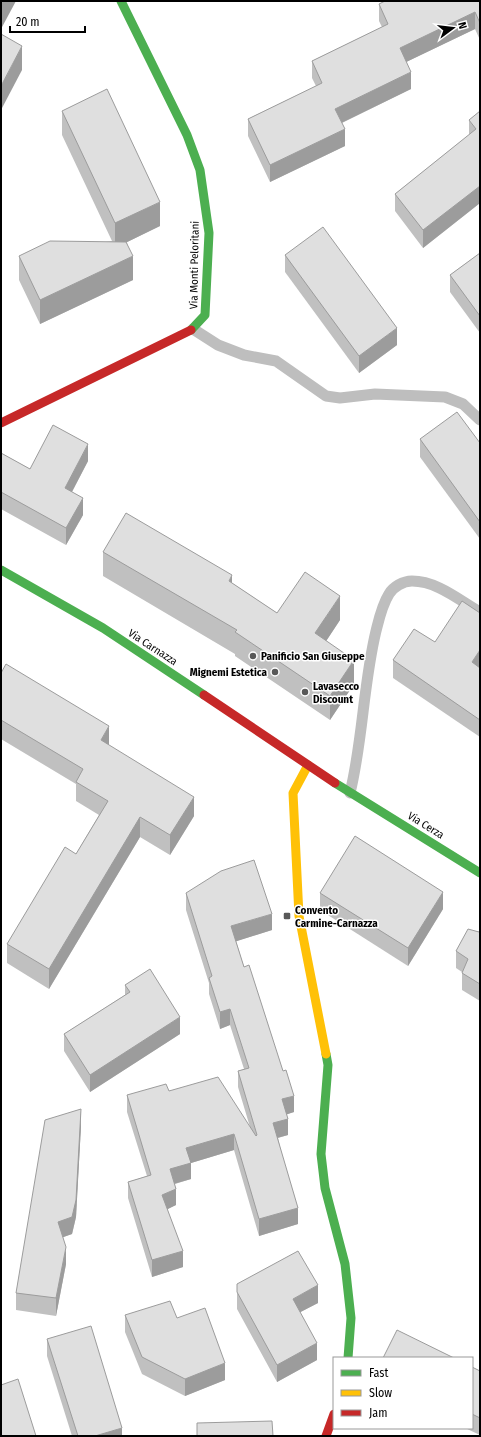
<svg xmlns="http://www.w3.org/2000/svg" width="481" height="1437" viewBox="0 0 481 1437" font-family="'Fira Sans Condensed',sans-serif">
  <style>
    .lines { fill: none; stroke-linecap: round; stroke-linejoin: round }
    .lane { stroke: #bebebe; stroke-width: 11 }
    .fast { stroke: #4caf50; stroke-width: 9 }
    .slow { stroke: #ffc107; stroke-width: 9 }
    .jam { stroke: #c62828; stroke-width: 9 }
    .wall { fill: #c0c0c0 }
    .shaded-wall { fill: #9c9c9c }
    .building { fill: #dfdfdf; stroke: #9c9c9c }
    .poi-dot { fill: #595959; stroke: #fff; stroke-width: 1.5 }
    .labels { text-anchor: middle; stroke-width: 3; stroke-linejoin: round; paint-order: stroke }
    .street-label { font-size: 11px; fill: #000; stroke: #fff }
    .poi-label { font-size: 11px; font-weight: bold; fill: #000; stroke: #fff; text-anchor: start }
  </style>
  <rect width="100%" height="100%" fill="#fff"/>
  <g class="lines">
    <!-- lane -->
    <g class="lane">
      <polyline points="193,329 218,345 244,355 276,361 326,396 340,398 375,394 445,397 463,404 480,420"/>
      <path d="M 350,793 C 363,740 363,685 376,631 C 379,619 382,605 389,594 C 393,587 403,581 412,581 C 437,581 459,600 480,612"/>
    </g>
    <!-- fast -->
    <g class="fast">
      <polyline points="121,1 187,135 200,170 209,233 205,315 191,330"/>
      <polyline points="1,570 103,628 204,695"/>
      <polyline points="335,783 480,873"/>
      <polyline points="326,1054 328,1065 321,1154 325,1188 345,1264 351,1318 348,1358"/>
    </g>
    <!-- slow -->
    <polyline class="slow" points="308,765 293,793 299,916 326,1054"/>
    <!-- jam -->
    <g class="jam">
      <polyline points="1,423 191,330"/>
      <polyline points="204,695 335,783"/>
      <polyline points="326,1436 334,1414"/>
    </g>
  </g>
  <!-- wall -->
  <g class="wall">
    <polygon points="480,1 480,40 475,29 406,62 411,89 342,123 345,146 270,182 248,136 248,119 316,86 312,78 312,61 382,27 379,21 379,4"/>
    <polygon points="62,111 160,226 127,242 133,280 40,324 19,280 19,256 112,241 62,135"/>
    <polygon points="480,111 480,203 423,248 395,211 395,194 469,135 469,120"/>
    <polygon points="480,253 480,333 450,292 450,275"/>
    <polygon points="285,255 397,345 359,373 285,272"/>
    <polygon points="420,439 480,443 480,539 420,457"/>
    <polygon points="1,453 30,469 88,461 72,492 83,515 66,545 1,509"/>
    <polygon points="103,552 232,583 277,613 340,620 326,641 354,684 330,720 235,656 235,654 103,576"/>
    <polygon points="393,660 480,668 480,737 393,678"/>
    <polygon points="1,673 109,746 194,816 170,855 140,837 49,989 7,963 7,944 76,854 99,815 76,801 76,784 1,739"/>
    <polygon points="186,893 272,930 236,941 244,967 294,1112 287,1114 288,1135 278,1138 298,1224 259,1236 234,1150 191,1163 191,1179 175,1184 176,1205 167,1209 183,1267 152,1277 128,1198 128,1182 147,1176 127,1112 127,1095 169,1091 250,1127 238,1087 238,1071 244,1069 230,1025 220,1029 209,994 209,983 186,910"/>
    <polygon points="320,893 443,909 408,966 320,910"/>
    <polygon points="480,930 480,1001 462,990 462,972 456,968 456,951 479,932"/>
    <polygon points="125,985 180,1034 90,1092 64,1051 64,1034 125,995"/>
    <polygon points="81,1126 76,1217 72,1234 63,1237 66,1264 56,1316 16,1310 16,1293"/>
    <polygon points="237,1284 318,1303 300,1312 317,1360 277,1382 237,1309"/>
    <polygon points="125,1315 177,1318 225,1380 185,1396 142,1374 125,1332"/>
    <polygon points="47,1339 122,1436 72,1436 47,1356"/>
    <polygon points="472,1367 480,1371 480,1435 465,1428 472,1428"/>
  </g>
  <!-- shaded-wall -->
  <g class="shaded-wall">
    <polygon points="3,1 16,1 1,29 1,4"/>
    <polygon points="475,12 475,29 400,65 400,48"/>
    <polygon points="22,46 22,70 1,110 1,86"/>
    <polygon points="411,72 411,89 335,126 335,109"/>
    <polygon points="345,129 345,146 270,182 270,165"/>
    <polygon points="480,186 480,203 423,248 423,230"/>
    <polygon points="160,202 160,226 115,248 115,223"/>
    <polygon points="133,256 133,280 40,324 40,300"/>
    <polygon points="397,328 397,345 359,373 359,356"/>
    <polygon points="88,444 88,461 65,505 65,488"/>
    <polygon points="83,498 83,515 66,545 66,528"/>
    <polygon points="232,575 232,600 229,581"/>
    <polygon points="340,596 340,620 315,658 315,633"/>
    <polygon points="480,650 480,667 472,680 472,662"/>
    <polygon points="354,660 354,684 330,720 330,696"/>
    <polygon points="109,726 109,746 101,740"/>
    <polygon points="194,797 194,816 170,855 170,835"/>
    <polygon points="140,817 140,837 49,989 49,969"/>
    <polygon points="443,892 443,909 408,966 408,948"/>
    <polygon points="272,914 272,930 231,943 231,926"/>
    <polygon points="230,1009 230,1025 220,1029 220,1012"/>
    <polygon points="180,1017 180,1034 90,1092 90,1075"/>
    <polygon points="294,1096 294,1112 282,1116 282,1099"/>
    <polygon points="81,1109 81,1126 76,1217 72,1234 58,1239 58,1222"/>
    <polygon points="288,1119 288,1135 273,1139 273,1123"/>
    <polygon points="234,1134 234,1150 191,1163 191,1179 170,1185 170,1169 186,1148"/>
    <polygon points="176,1189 176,1205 162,1212 162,1195"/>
    <polygon points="298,1208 298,1224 259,1236 259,1219"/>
    <polygon points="66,1247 66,1264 56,1316 56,1298"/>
    <polygon points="183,1251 183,1267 152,1277 152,1260"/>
    <polygon points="318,1285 318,1303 293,1316 293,1299"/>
    <polygon points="317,1343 317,1360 277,1382 277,1365"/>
    <polygon points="225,1363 225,1380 185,1396 185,1379"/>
    <polygon points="122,1428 122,1436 95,1436"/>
  </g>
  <!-- building -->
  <g class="building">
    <polygon points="385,1 480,1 480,23 475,12 400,48 411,72 335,109 345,129 270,165 248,119 322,83 312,61 388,24 379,4"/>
    <polygon points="1,34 22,46 1,86"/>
    <polygon points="107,89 160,202 115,223 62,111"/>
    <polygon points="480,111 480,186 423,230 395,194 476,129 469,120"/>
    <polygon points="323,227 397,328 359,356 285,255"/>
    <polygon points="50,241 126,242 133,256 40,300 19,256"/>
    <polygon points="480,253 480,316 450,275"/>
    <polygon points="457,412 480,443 480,522 420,439"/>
    <polygon points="53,425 88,444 65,488 83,498 66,528 1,492 1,453 30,469"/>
    <polygon points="126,513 232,575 229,581 277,613 305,572 340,596 315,633 354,660 330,696 235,632 237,630 103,552"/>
    <polygon points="462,601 480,613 480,650 472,662 480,668 480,720 393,660 414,629 435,642"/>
    <polygon points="6,664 109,726 101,740 194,797 170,835 140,817 49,969 7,944 65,847 76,854 108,801 76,782 83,769 1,720 1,673"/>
    <polygon points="355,836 443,892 408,948 320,893"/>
    <polygon points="254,860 272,914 231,926 244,967 249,965 283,1071 286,1070 294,1096 282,1099 288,1119 273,1123 298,1208 259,1219 234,1134 186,1148 191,1163 170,1169 176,1189 162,1195 183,1251 152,1260 128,1182 151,1175 127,1095 166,1084 169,1091 218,1077 256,1136 257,1135 238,1071 249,1068 230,1009 220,1012 209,978 212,976 186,893 221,871"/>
    <polygon points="468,929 479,932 480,930 480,984 462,973 468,959 456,951"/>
    <polygon points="150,969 180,1017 90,1075 64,1034 130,992 125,985"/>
    <polygon points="81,1109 76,1200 72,1217 58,1222 66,1247 56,1298 16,1293 45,1120"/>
    <polygon points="298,1251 318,1285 293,1299 317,1343 277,1365 237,1292 237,1284"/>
    <polygon points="170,1301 177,1318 205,1308 225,1363 185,1379 142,1357 125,1315"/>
    <polygon points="91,1326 122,1428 95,1436 78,1436 47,1339"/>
    <polygon points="397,1330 454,1358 383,1358"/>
    <polygon points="472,1367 480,1371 480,1418 472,1414"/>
    <polygon points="18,1379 36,1436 1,1436 1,1385"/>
    <polygon points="272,1421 273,1436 197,1436 197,1423"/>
  </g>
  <!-- markers -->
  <g class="poi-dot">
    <circle cx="253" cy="656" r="4"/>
    <circle cx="275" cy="672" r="4"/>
    <circle cx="305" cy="692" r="4"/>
    <rect x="283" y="912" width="8" height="8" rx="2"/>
  </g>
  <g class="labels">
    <!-- street labels -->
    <g class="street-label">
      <text transform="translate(194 265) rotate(-89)" y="4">Via Monti Peloritani</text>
      <text transform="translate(153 647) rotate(33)" y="4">Via Carnazza</text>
      <text transform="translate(426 825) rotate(32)" y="4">Via Cerza</text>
    </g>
    <!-- poi labels -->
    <g class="poi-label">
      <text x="261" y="660">Panificio San Giuseppe</text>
      <text x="267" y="676" text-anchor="end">Mignemi Estetica</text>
      <text x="313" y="690">Lavasecco<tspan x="313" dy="13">Discount</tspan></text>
      <text x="295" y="914">Convento<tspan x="295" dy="13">Carmine-Carnazza</tspan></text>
    </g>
  </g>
  <!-- border -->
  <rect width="481" height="1437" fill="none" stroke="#000000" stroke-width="4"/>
  <!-- legend -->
  <rect x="333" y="1357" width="140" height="72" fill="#ffffff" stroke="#999999"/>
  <rect x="341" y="1370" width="20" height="6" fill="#4caf50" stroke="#999999"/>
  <text x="369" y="1377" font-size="12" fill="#000000">Fast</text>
  <rect x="341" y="1390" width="20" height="6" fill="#ffc107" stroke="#999999"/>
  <text x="369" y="1397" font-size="12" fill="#000000">Slow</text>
  <rect x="341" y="1410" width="20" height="6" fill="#c62828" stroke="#999999"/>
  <text x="369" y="1417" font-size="12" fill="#000000">Jam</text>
  <!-- north arrow -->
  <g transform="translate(453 28) rotate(75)" stroke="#ffffff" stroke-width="3" paint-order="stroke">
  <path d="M0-3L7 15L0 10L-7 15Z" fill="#000000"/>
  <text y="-6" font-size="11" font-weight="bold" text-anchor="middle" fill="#000000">N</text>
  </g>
  <!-- scale -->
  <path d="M10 26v6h75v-6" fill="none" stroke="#000000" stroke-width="2"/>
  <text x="16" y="26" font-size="12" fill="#000000" stroke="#ffffff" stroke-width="3" paint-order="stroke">20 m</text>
</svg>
